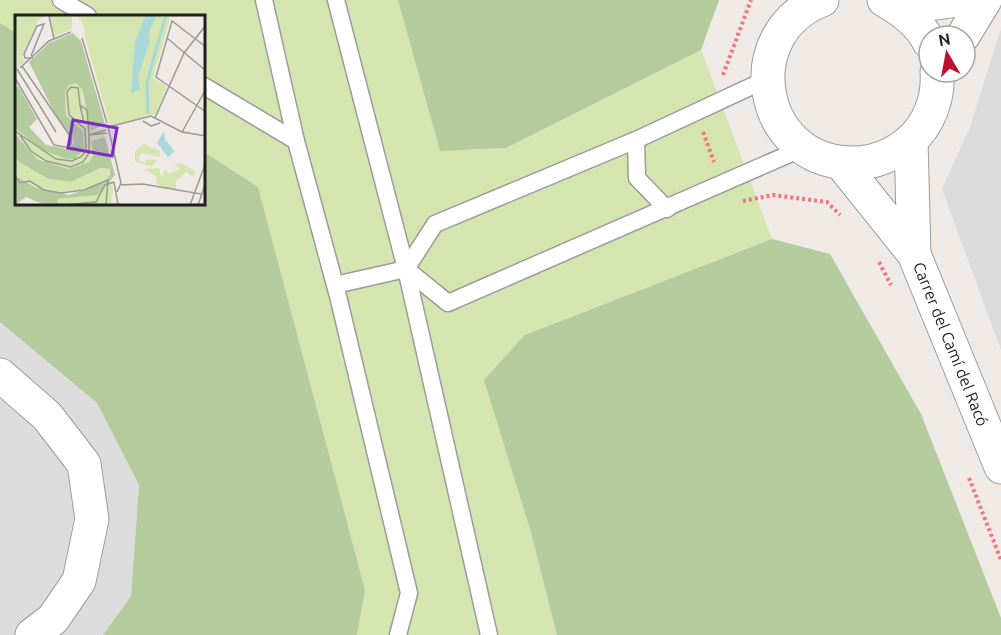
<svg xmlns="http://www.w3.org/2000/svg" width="1001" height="635" viewBox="0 0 1001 635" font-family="Ubuntu,sans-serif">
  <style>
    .residential { fill: #dddcdc }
    .grass { fill: #d4e5b0 }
    .forest { fill: #b4cb9e }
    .parking { fill: #dbdbdb }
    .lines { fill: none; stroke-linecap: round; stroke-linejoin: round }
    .lane-casing { stroke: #9c9c9c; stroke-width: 19 }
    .street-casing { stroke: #9c9c9c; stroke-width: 35 }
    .path { stroke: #ef7681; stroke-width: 4; stroke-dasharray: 3 3; stroke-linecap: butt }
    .lane { stroke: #fff; stroke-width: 16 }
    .street { stroke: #fff; stroke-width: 33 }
    .labels { text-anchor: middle; stroke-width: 5; stroke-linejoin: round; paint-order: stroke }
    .street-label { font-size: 16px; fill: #1f1f1f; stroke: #fff }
    .inset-river { fill: none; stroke: #aad8d9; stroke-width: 3 }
    .inset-road { fill: none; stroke: #9c9996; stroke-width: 1.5 }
    .view { fill: #7b2cbf; fill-opacity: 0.15; stroke: #7b2cbf; stroke-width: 3 }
    .inset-edge { fill: none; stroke: #1f1f1f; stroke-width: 3 }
  </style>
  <rect width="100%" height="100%" fill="#efeae6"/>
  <!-- residential -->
  <polygon class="residential" points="0,322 97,403 139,485 131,596 103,635 0,635"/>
  <!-- grass -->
  <polygon class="grass" points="0,0 398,0 440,151 506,148 701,50 772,239 525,335 530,529 557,635 357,635 365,590 258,187 204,152 204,16 16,16 16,33 0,23"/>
  <!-- forest -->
  <g class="forest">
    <polygon points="398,0 719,0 701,50 506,148 440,151"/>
    <polygon points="0,23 16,33 16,204 204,204 204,152 258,187 365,590 357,635 103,635 131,596 139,485 97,403 0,322"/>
    <polygon points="772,239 830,254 921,414 1001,618 1001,635 557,635 530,529 484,380 525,335"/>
  </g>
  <!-- parking -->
  <polygon class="parking" points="1001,29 1001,350 942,189 970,127"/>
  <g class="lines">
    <!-- lane casing -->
    <g class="lane-casing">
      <g id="lane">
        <polyline points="61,0 88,16"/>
        <polyline points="264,0 296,141"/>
        <polyline points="336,0 406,269 489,635"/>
        <polyline points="767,79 636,140 435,224 406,269 448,303 803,148"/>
        <polyline points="204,86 296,141 338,296 409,593 398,635"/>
        <polyline points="636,140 637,178 667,209"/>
        <polyline points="335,285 406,269"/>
      </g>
    </g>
    <!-- street casing -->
    <g class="street-casing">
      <g id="street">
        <path d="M 822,0 C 736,33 758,161 850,163 C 873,164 892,156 909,142 C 929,125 939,98 937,72"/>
        <path d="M 884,0 C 902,10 920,23 929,42"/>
        <polyline points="899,8 959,0"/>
        <polyline points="963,36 985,0"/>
        <polyline points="911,140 914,254"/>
        <polyline points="841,163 914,254 1001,467"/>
        <polyline points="0,375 47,416 84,464 92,519 79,581 53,619 32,635"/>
      </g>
    </g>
    <!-- path -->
    <g class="path">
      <polyline points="723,75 751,0"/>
      <polyline points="703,132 714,162"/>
      <polyline points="743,201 773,195 827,202 840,215"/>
      <polyline points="879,262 891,285"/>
      <polyline points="969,478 1001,560"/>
    </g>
    <!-- lane -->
    <use href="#lane" class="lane"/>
    <!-- street -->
    <use href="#street" class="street"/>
  </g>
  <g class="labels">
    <!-- street labels -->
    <g class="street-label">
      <text transform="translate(951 344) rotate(68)" y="6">Carrer del Camí del Racó</text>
    </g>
  </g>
  <!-- overview -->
  <g transform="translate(15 15)">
    <rect width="190" height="190" fill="#efeae6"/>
    <path d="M 0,0 L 31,0 L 23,6 L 12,31 L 7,42 L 10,47 L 3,52 ZM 35,0 L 57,0 L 57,14 L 39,22 ZM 62,0 L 152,0 L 155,4 L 138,63 L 152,72 L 141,99 L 100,111 L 95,109 L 69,19 L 70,13 ZM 61,68 L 67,74 L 68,88 L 74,93 L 76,115 L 88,113 L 90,122 L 76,126 L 78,141 L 74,147 L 54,154 L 19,142 L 0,119 L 0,113 L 27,135 L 65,142 L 51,101 L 50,77 L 54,70 ZM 129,129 L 145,136 L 145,142 L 127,138 L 124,142 L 124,146 L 131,148 L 130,144 L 142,145 L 136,152 L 120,146 L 120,136 ZM 0,141 L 34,164 L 56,167 L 85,153 L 95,155 L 91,165 L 96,165 L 98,173 L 97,190 L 42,190 L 43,184 L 79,180 L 75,173 L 47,179 L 4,166 L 0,161 ZM 167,148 L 181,157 L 178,162 L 171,157 L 161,166 L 161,175 L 142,170 L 141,162 L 130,154 L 144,153 L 146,162 L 150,155 L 154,159 L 165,154 L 159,149 Z" fill="#d4e5b0"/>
    <path d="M 58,18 L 66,26 L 90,109 L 76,116 L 67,74 L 61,68 L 54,70 L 50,77 L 51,101 L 68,116 L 69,134 L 60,144 L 52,144 L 27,135 L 0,113 L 0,74 L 3,71 L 22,104 L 14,112 L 31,130 L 56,135 L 59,124 L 43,105 L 14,47 L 34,28 ZM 0,119 L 22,144 L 54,154 L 74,147 L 78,141 L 76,126 L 90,122 L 100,160 L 83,180 L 43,184 L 42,190 L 30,190 L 11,182 L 0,190 L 0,161 L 20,172 L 54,180 L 89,168 L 95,159 L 95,154 L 85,153 L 56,167 L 34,164 L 4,147 L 0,141 Z" fill="#b4cb9e"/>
    <path d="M 131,0 L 142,0 L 133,19 L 135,26 L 123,62 L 125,74 L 116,79 L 120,26 ZM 149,116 L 150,125 L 160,136 L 153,142 L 142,128 Z" fill="#aad8d9"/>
    <path class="inset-river" d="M 133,99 L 132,67 L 151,0"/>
    <path class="inset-road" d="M 34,1 L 39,24M 67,23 L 92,108M 152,23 L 191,56M 191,32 L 157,6 L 141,62 L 191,97M 16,41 L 29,9 L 22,11 L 9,39 L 10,43 L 18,43M 5,53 L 34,26 L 56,17M 2,54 L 41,117M 0,63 L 39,130 L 55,133 L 57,124 L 7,51M 65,90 L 69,108M 140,103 L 169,38 L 191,10M 128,106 L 136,111 L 145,108M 91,115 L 74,120 L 92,118M 0,116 L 41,144 L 57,146 L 67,141 L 71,135 L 70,114 L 54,100 L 52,77 L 56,72 L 63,73 L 65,90 L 72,95 L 74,120 L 74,138 L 68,147 L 56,152 L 31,146 L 16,136 L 5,120M 167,117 L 191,74M 0,161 L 5,168 L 15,166 L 29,175 L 46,178 L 69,175 L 93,165 L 91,190M 99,167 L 103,190M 106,170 L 128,169 L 186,179M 102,177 L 106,168 L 93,112 L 136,101 L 167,117 L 191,121M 49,190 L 81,187 L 90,170 L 99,167M 175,190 L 191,147M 183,190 L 191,167"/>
    <path class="view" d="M 58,105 L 102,113 L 97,141 L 53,133 Z"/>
    <rect width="190" height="190" class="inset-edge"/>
  </g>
  <!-- north arrow -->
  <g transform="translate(947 54) rotate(350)"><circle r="28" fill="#ffffff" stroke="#a5a5a5" stroke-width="1.5"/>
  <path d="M0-4.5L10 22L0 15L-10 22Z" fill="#bf0f31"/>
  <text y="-9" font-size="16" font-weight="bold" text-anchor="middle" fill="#1f1f1f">N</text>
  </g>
</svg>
